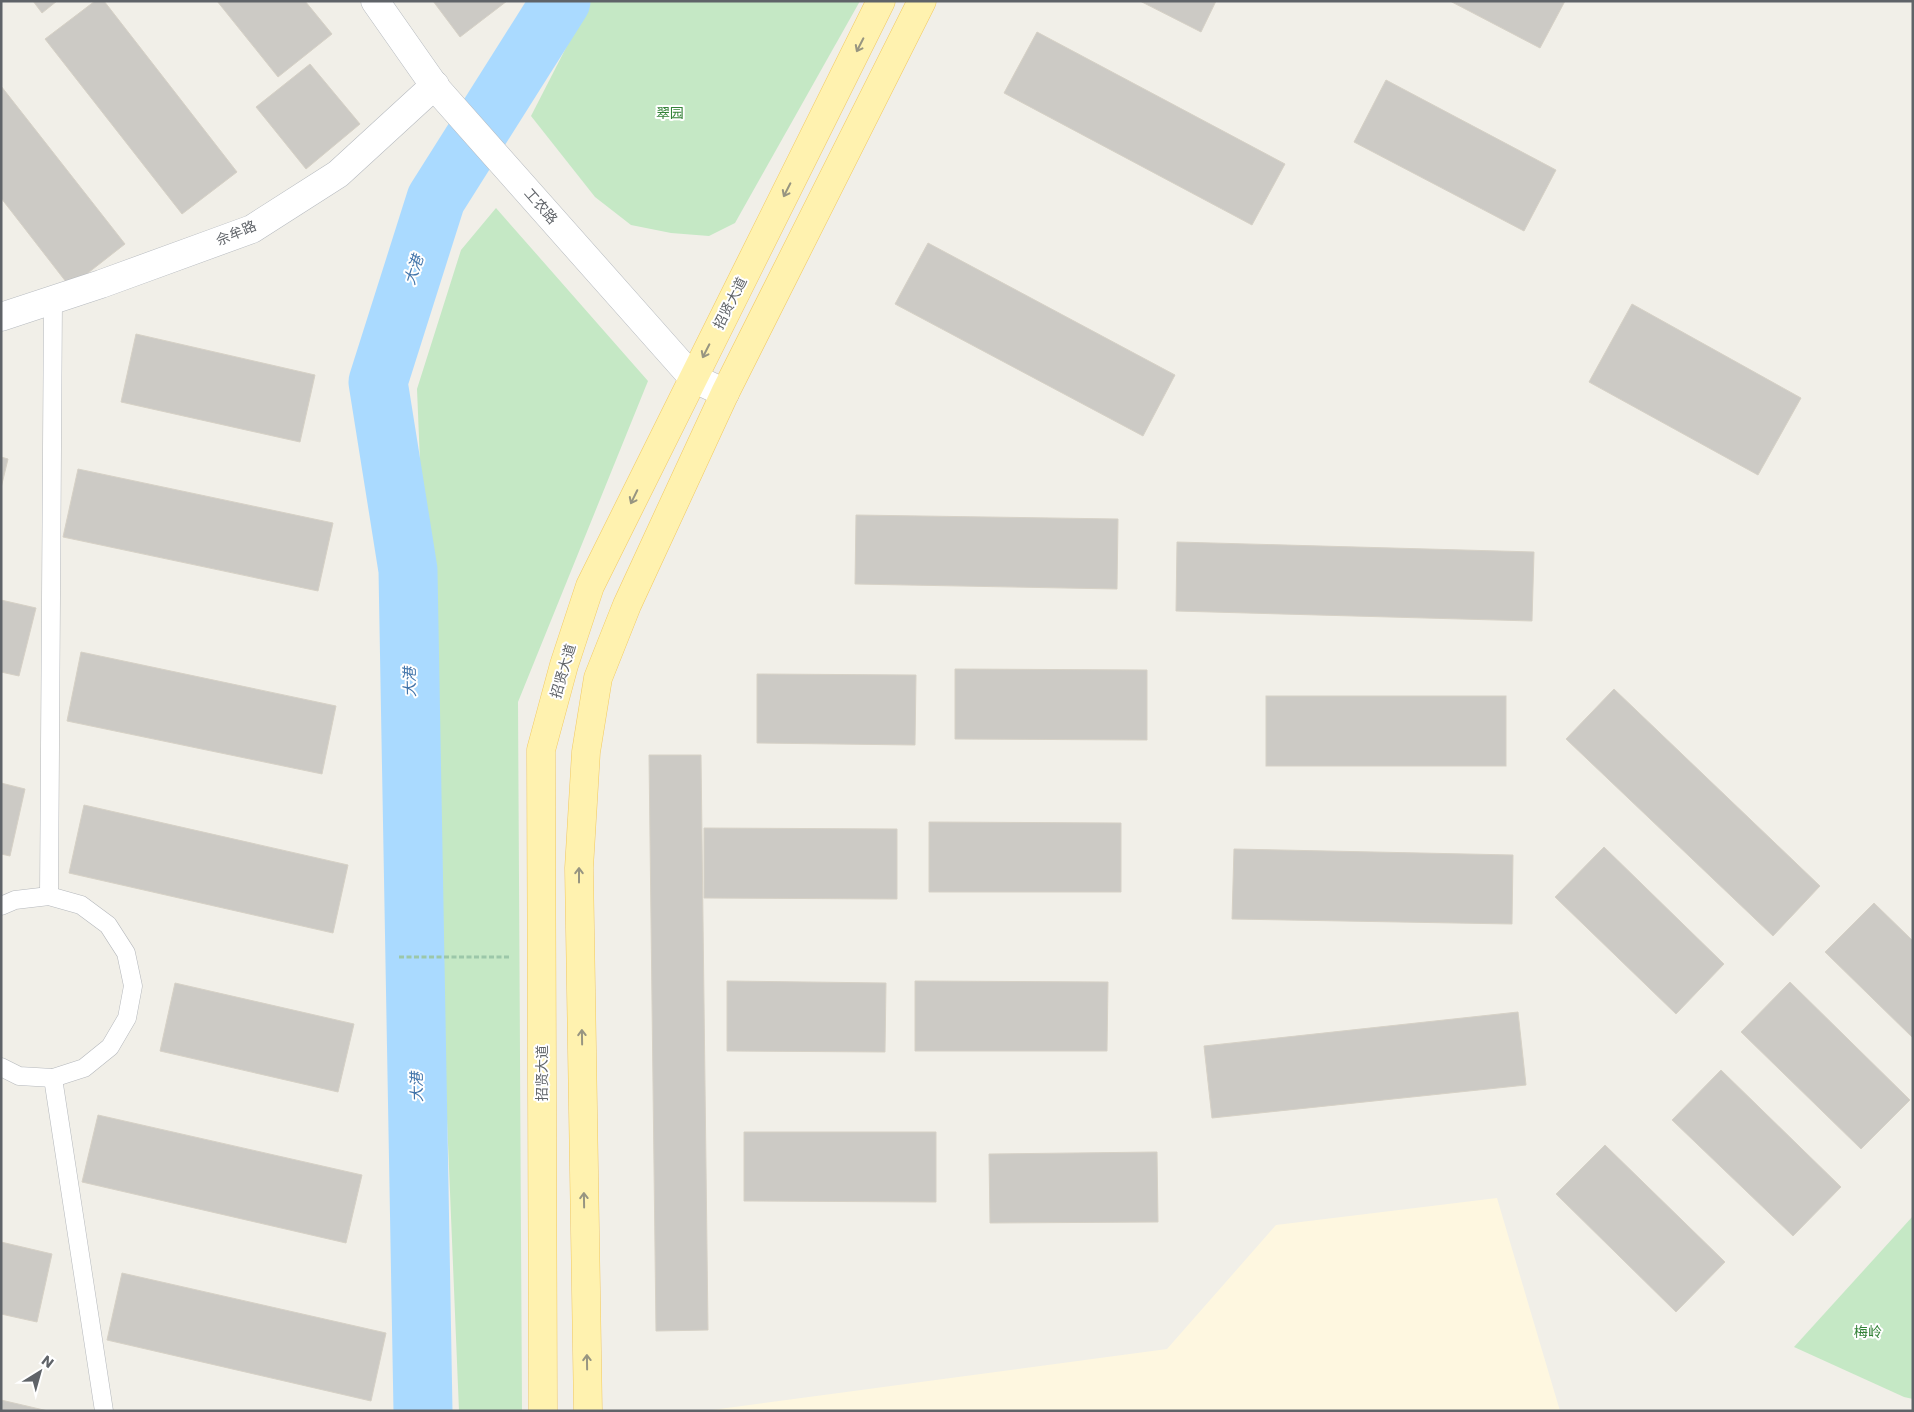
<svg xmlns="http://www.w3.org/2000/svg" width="1914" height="1412" viewBox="0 0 1914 1412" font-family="Poppins,'Noto Sans SC',sans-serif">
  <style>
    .commercial { fill: #fef7e0 }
    .green { fill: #c5e8c5 }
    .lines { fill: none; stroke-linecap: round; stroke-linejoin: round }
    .river { stroke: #aadaff; stroke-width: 59 }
    .building { fill: #cccac5; stroke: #d6d1c6 }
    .lane-casing { stroke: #b5b8bc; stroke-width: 19 }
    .secondary-casing { stroke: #b6babf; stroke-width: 29 }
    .primary-casing { stroke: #f2c960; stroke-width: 29 }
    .path { stroke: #9cc7a9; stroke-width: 3; stroke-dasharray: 5 2.5; stroke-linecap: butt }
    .lane { stroke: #fff; stroke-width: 18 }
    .secondary { stroke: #fff; stroke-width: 28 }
    .primary { stroke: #fff2af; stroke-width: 28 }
    .oneway { stroke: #979581 }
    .labels { text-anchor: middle; stroke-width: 4; stroke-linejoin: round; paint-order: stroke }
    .park-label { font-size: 14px; fill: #348238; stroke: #fff }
    .street-label { font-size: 14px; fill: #5f6368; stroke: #fff }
    .water-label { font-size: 15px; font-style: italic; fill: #4174aa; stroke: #fff }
  </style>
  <rect width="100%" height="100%" fill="#f1efe8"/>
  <!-- commercial -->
  <polygon class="commercial" points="1497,1198 1560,1411 704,1411 1167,1349 1276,1225"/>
  <!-- green -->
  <g class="green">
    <polygon points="590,1 860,1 735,223 709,236 671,233 631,225 595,197 531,116"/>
    <polygon points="496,208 648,381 518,702 522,1411 459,1411 417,389 461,250"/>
    <polygon points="1913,1216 1913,1399 1904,1397 1794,1347"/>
  </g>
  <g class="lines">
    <!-- river -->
    <polyline class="river" points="423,1411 408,570 378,382 436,199 561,1"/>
  </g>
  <!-- building -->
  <g class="building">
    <polygon points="33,1 57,1 42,13"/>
    <polygon points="95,1 104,1 237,172 182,214 45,39"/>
    <polygon points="217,1 305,1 332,34 278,77"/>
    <polygon points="433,1 507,1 460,37"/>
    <polygon points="1140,1 1216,1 1201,32"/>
    <polygon points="1450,1 1565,1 1540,48"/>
    <polygon points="1037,32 1285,164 1252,225 1004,93"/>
    <polygon points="310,64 360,124 306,169 256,107"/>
    <polygon points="1386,80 1556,170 1524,231 1354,142"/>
    <polygon points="1,86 125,244 70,287 1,198"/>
    <polygon points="928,243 1175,375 1143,436 895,304"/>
    <polygon points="1632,304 1801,398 1758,475 1589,382"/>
    <polygon points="136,334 315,375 300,442 121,402"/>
    <polygon points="1,457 8,459 1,488"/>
    <polygon points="78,469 333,523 318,591 63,537"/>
    <polygon points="856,515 1118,519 1117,589 855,584"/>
    <polygon points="1177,542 1534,552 1532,621 1176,611"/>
    <polygon points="1,600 36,608 19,676 1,672"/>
    <polygon points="81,652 336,706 322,774 67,721"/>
    <polygon points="955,669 1147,670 1147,740 955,739"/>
    <polygon points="757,674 916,675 915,745 757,743"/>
    <polygon points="1614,689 1820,886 1773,936 1566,739"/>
    <rect x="1266" y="696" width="240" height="70"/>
    <polygon points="649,755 701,755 708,1330 656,1331"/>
    <polygon points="1,783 25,789 10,856 1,854"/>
    <polygon points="84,805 348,865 333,933 69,873"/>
    <polygon points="929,822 1121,823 1121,892 929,892"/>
    <polygon points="704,828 897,829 897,899 704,898"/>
    <polygon points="1604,847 1724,964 1676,1014 1555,897"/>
    <polygon points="1234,849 1513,855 1512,924 1232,919"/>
    <polygon points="1874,903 1913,941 1913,1038 1825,952"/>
    <polygon points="727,981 886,983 885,1052 727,1051"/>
    <polygon points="915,981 1108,982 1107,1051 915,1051"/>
    <polygon points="1790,982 1910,1100 1861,1149 1741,1032"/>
    <polygon points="175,983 354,1024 338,1092 160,1051"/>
    <polygon points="1518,1012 1526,1085 1212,1118 1204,1046"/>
    <polygon points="1721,1070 1841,1187 1793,1236 1672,1120"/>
    <polygon points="98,1115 362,1175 346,1243 82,1182"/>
    <polygon points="744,1132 936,1132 936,1202 744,1201"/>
    <polygon points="1605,1145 1725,1262 1676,1312 1556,1194"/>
    <polygon points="1157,1152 1158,1222 990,1223 989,1154"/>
    <polygon points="1,1242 52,1254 37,1322 1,1314"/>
    <polygon points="122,1273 386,1333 371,1401 107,1340"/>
    <polygon points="1,1400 48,1411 1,1411"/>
  </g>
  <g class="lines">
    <!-- lane casing -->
    <g class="lane-casing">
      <g id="lane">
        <polyline points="49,896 53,300"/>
        <polyline points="1,906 15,900 49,896 81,905 108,925 126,953 133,986 127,1018 110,1047 84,1068 53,1078 19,1076 1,1067"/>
        <polyline points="53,1078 104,1411"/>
      </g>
    </g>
    <!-- secondary casing -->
    <g class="secondary-casing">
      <g id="secondary">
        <polyline points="375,1 436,88 693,378 725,393"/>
        <polyline points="1,317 101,284 252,229 338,174 435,85"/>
      </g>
    </g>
    <!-- primary casing -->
    <g class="primary-casing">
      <g id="primary">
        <polyline points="543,1411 541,750 564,665 590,586 881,1"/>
        <polyline points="588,1411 579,868 586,752 598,678 627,605 725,393 922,1"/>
      </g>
    </g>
    <!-- path -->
    <polyline class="path" points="399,957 511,957"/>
    <!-- lane -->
    <use href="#lane" class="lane"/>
    <!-- secondary -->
    <use href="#secondary" class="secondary"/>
    <!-- primary -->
    <use href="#primary" class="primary"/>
  </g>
  <!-- one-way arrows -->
  <defs><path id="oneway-shaft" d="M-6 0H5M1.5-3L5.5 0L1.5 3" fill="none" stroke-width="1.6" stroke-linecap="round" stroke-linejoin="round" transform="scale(1.25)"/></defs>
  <g class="oneway">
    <use href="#oneway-shaft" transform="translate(860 45) rotate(117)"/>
    <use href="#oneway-shaft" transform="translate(787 190) rotate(117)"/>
    <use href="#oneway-shaft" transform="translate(706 351) rotate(117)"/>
    <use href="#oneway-shaft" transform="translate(634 497) rotate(116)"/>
    <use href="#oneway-shaft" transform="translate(579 875) rotate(-90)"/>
    <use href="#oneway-shaft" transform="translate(582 1037) rotate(-91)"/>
    <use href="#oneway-shaft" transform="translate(584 1200) rotate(-91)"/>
    <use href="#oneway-shaft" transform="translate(587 1362) rotate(-91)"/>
  </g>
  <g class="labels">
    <!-- park labels -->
    <g class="park-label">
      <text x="670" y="118">翠园</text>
      <text x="1868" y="1337">梅岭</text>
    </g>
    <!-- street labels -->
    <g class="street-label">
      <text transform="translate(541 206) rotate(49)" y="5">工农路</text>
      <text transform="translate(236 233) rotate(-23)" y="5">佘牟路</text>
      <text transform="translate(730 303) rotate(-63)" y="5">招贤大道</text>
      <text transform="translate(563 671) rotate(-74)" y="5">招贤大道</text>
      <text transform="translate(542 1073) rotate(-90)" y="5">招贤大道</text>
    </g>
    <!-- water labels -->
    <g class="water-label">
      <text transform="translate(414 270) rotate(-72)" y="5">大港</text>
      <text transform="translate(410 682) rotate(-91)" y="5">大港</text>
      <text transform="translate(417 1087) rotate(-91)" y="5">大港</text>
    </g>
  </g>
  <!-- border -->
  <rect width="1914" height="1412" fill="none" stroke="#5f6368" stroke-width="5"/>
  <!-- north arrow -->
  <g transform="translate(40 1372) rotate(37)" stroke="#ffffff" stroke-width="4" paint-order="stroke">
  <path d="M0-4L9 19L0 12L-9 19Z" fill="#5f6368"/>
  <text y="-8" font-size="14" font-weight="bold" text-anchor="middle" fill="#5f6368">N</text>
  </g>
</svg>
